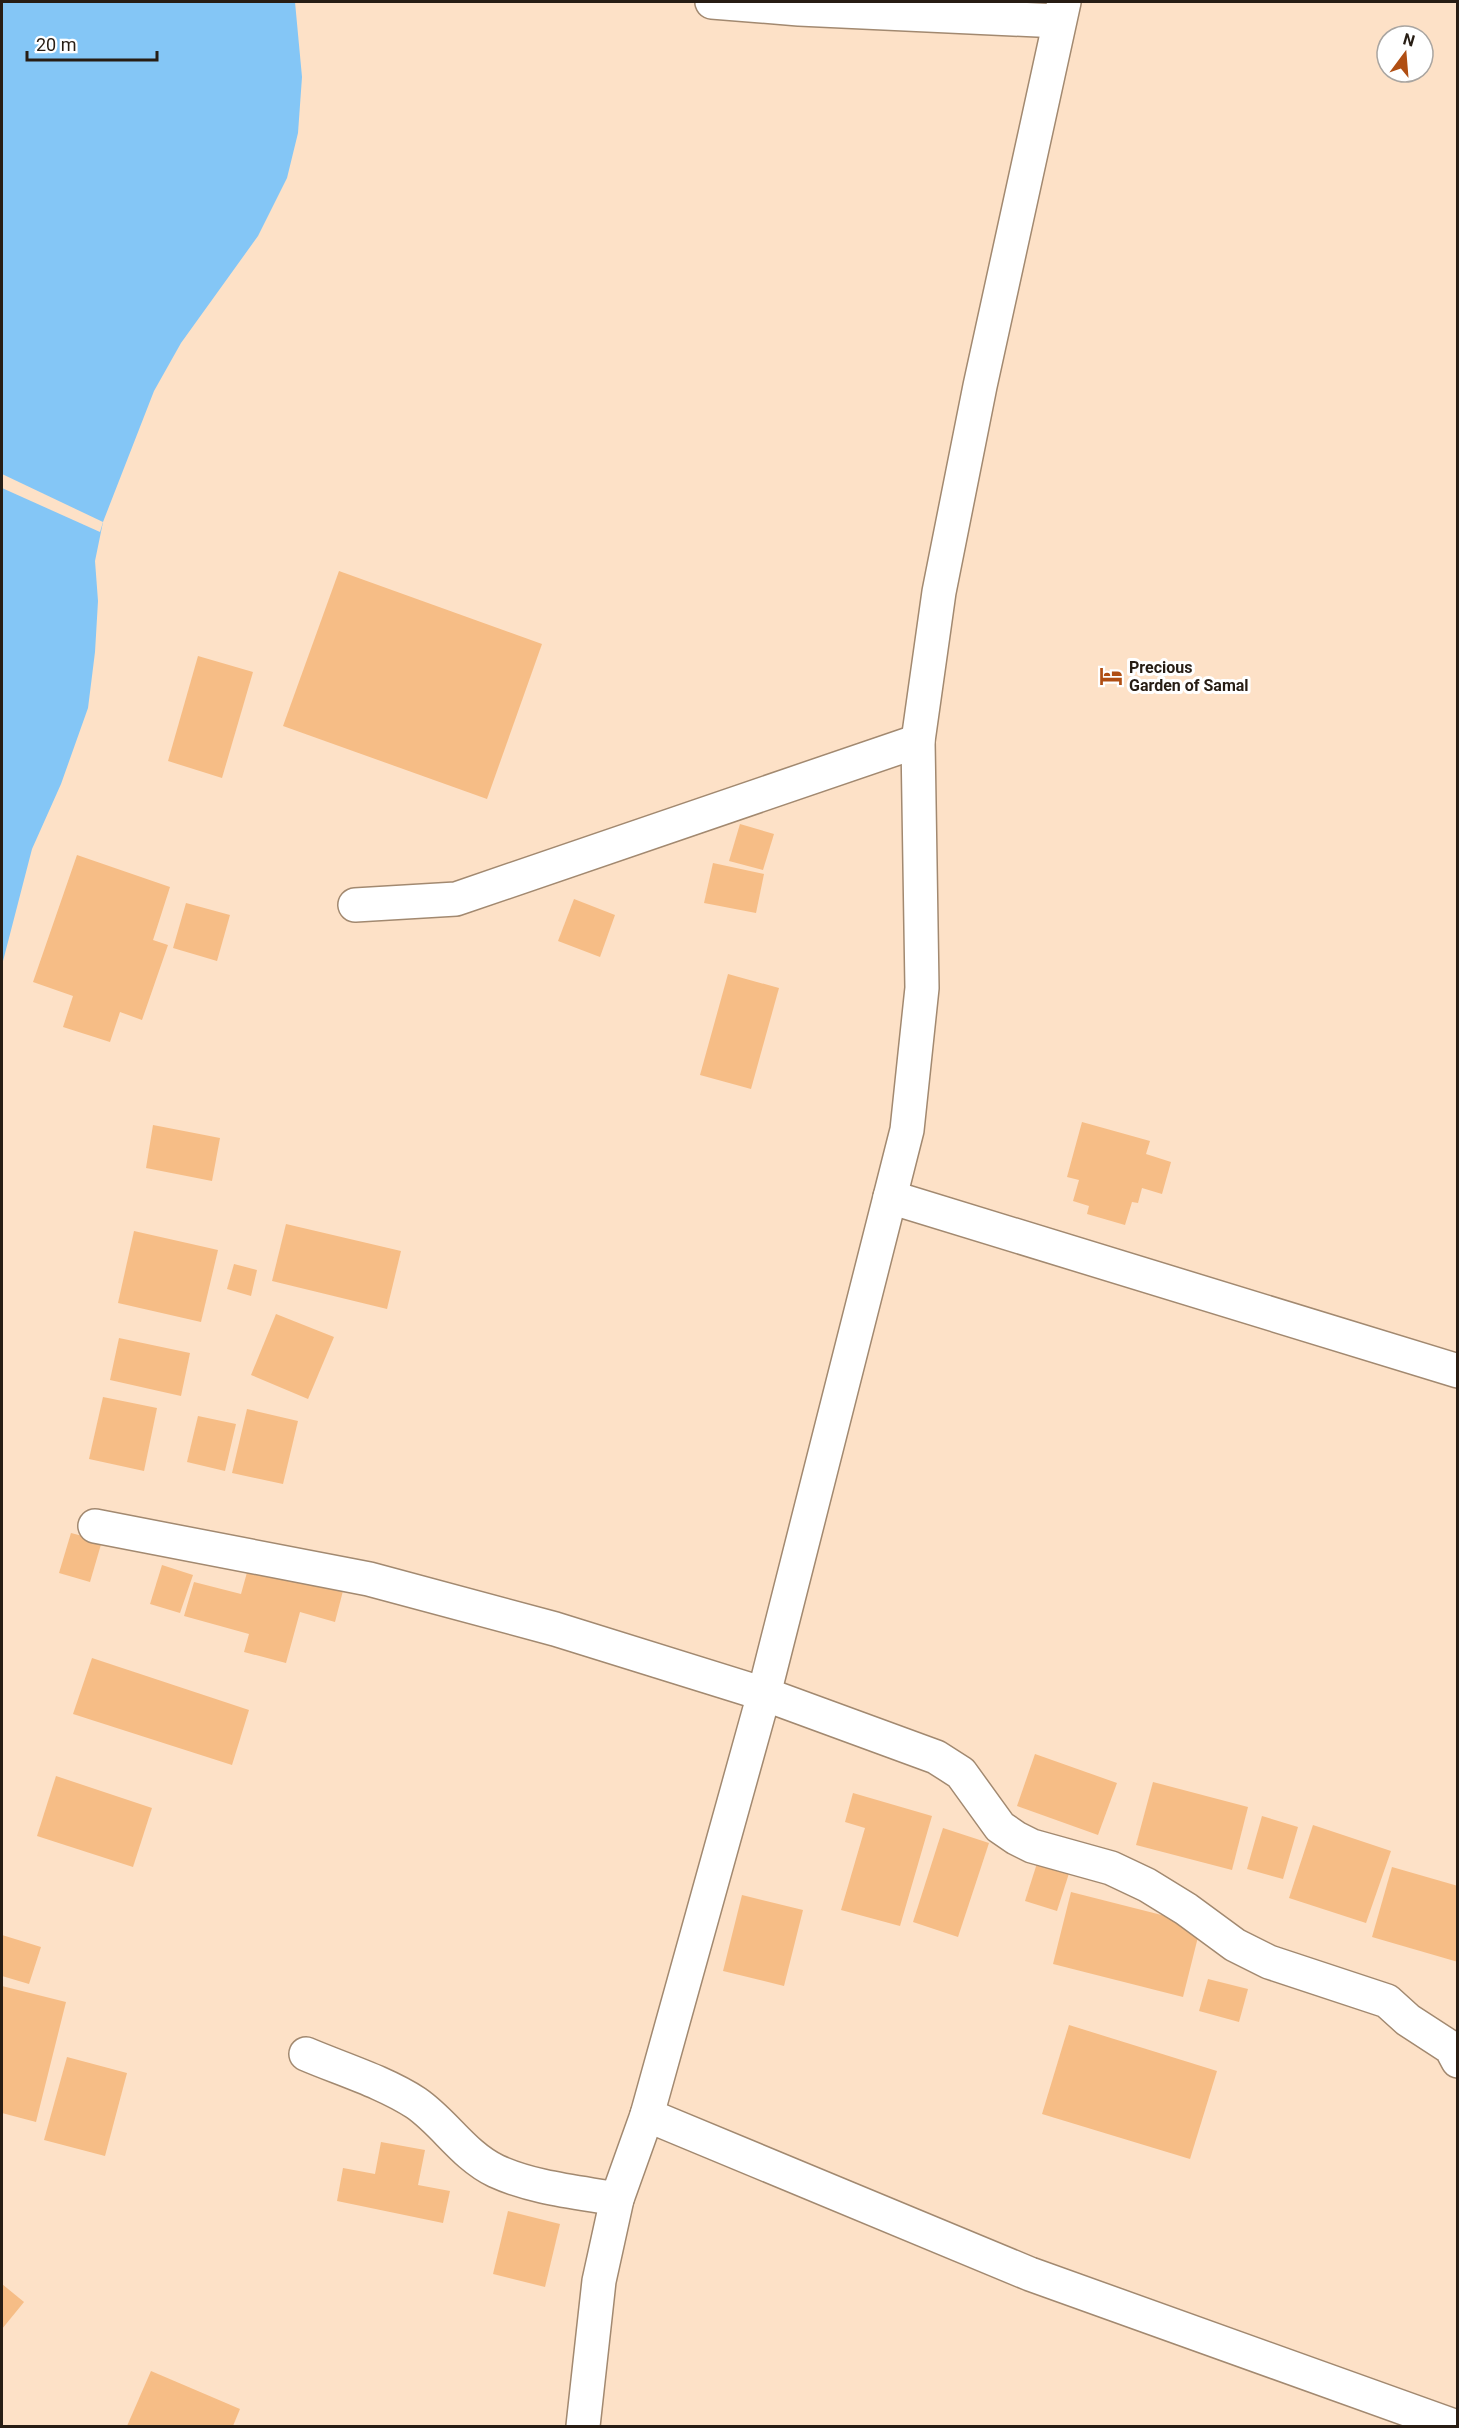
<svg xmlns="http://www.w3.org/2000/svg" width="1459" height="2428" viewBox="0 0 1459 2428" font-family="Roboto,sans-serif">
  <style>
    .water { fill: #84c6f6 }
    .pier { fill: #fde1c7 }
    .building { fill: #f6bd86 }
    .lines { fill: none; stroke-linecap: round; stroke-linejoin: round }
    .minor-casing { stroke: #a28970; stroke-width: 36 }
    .minor { stroke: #fff; stroke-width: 33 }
    .labels { text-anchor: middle; stroke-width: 6; stroke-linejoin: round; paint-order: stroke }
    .poi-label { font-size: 16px; font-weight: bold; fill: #271d14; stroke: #fff; text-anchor: start }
  </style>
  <rect width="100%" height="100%" fill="#fde1c7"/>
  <!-- water -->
  <polygon class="water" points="2,2 295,2 302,77 298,133 287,178 258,236 181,343 154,391 103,522 95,561 98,601 95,652 88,708 61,784 32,849 2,965"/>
  <!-- pier -->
  <polygon class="pier" points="2,474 103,522 100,532 2,488"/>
  <!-- building -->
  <g class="building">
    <polygon points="339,571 542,644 487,799 283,726"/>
    <polygon points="198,656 253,672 222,778 168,761"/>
    <polygon points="740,824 774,834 763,870 729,861"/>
    <polygon points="77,855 170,887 153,940 168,945 142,1020 120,1012 110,1042 63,1027 73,996 33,982"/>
    <polygon points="713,863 764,874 756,913 704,903"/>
    <polygon points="574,899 615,915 600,957 558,941"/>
    <polygon points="186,903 230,915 217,961 173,948"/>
    <polygon points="728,974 779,988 751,1089 700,1075"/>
    <polygon points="1082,1122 1150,1141 1146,1154 1171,1162 1162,1194 1142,1188 1138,1203 1132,1202 1125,1225 1087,1214 1089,1206 1073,1201 1079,1180 1067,1177"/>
    <polygon points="153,1125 220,1138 212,1181 146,1168"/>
    <polygon points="286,1224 401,1251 387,1309 272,1281"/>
    <polygon points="134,1231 218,1250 201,1322 118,1303"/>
    <polygon points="234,1264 257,1270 251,1296 227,1289"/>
    <polygon points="276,1314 334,1337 308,1399 251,1375"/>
    <polygon points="119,1338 190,1353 181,1396 110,1380"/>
    <polygon points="103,1397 157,1408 144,1471 89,1459"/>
    <polygon points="247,1409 298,1421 283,1484 232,1473"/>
    <polygon points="198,1416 236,1424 225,1471 187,1462"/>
    <polygon points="71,1533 102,1541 90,1582 59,1573"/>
    <polygon points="251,1558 345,1583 335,1622 300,1612 286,1663 244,1652 249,1634 184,1616 194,1582 241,1594"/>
    <polygon points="162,1565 193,1575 180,1613 150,1604"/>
    <polygon points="92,1658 249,1710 232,1765 73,1714"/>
    <polygon points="1035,1754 1117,1783 1098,1835 1017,1806"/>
    <polygon points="56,1776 152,1808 133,1867 37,1836"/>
    <polygon points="1153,1782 1248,1807 1232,1870 1136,1845"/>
    <polygon points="853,1793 932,1816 900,1926 841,1910 865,1828 845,1822"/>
    <polygon points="1262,1816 1298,1827 1283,1879 1247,1869"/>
    <polygon points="1313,1825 1391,1851 1366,1923 1289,1898"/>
    <polygon points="943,1828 989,1843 958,1937 913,1922"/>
    <polygon points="1039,1857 1071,1867 1057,1911 1025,1901"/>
    <polygon points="1392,1867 1458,1886 1458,1962 1372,1937"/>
    <polygon points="1071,1892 1201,1925 1183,1997 1053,1964"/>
    <polygon points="742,1895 803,1910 784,1986 723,1971"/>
    <polygon points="2,1935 41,1947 29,1984 2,1976"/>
    <polygon points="1208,1979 1248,1989 1239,2022 1199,2011"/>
    <polygon points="2,1986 66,2002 36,2122 2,2113"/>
    <polygon points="1069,2025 1217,2071 1190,2159 1042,2114"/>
    <polygon points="67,2057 127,2073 105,2156 44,2140"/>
    <polygon points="381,2142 425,2150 418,2185 450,2191 443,2223 337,2201 343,2168 375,2174"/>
    <polygon points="508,2211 560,2224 545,2287 493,2274"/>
    <polygon points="2,2284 24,2302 2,2329"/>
    <polygon points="151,2371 240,2409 233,2426 127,2426"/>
  </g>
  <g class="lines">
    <!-- minor casing -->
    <g class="minor-casing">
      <g id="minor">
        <polyline points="712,2 799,9 1059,21"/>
        <polyline points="355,905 456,899 918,741"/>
        <polyline points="890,1197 1458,1371"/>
        <polyline points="95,1526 369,1579 555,1629 764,1694 936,1757 961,1773 1000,1827 1016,1838 1032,1846 1111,1868 1147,1885 1186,1909 1235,1945 1269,1962 1387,2001 1408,2020 1451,2048 1458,2061"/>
        <path d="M 306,2054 C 341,2069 384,2082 416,2103 C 445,2123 463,2155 496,2171 C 533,2188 577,2192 617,2199"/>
        <polyline points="647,2115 1030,2274 1454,2426"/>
        <polyline points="583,2426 599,2281 617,2199 647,2115 764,1694 907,1130 922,988 918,741 939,592 980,386 1064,2"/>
      </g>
    </g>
    <!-- minor -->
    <use href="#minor" class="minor"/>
  </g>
  <!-- icons -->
  <defs>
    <g id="hotel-bare" transform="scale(1.8)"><path d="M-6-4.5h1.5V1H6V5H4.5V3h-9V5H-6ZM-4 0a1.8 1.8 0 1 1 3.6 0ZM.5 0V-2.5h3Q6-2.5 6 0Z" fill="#b04e13" stroke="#fff" stroke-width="2.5" paint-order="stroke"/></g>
  </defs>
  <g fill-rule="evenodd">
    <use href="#hotel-bare" x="1111" y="676"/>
  </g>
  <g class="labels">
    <!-- poi labels -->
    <g class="poi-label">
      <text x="1129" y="673">Precious<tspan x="1129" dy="18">Garden of Samal</tspan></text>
    </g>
  </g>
  <!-- border -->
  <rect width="1459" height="2428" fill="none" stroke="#271d14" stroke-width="6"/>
  <!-- north arrow -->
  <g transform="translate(1405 54) rotate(16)"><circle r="28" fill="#ffffff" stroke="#a9a5a1" stroke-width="1.5"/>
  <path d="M0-4.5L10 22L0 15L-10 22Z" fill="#b04e13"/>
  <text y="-9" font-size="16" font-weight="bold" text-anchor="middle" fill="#271d14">N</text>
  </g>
  <!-- scale -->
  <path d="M27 51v9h130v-9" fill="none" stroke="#271d14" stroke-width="3"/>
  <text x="36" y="51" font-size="18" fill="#271d14" stroke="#ffffff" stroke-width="4.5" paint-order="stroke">20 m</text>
</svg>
